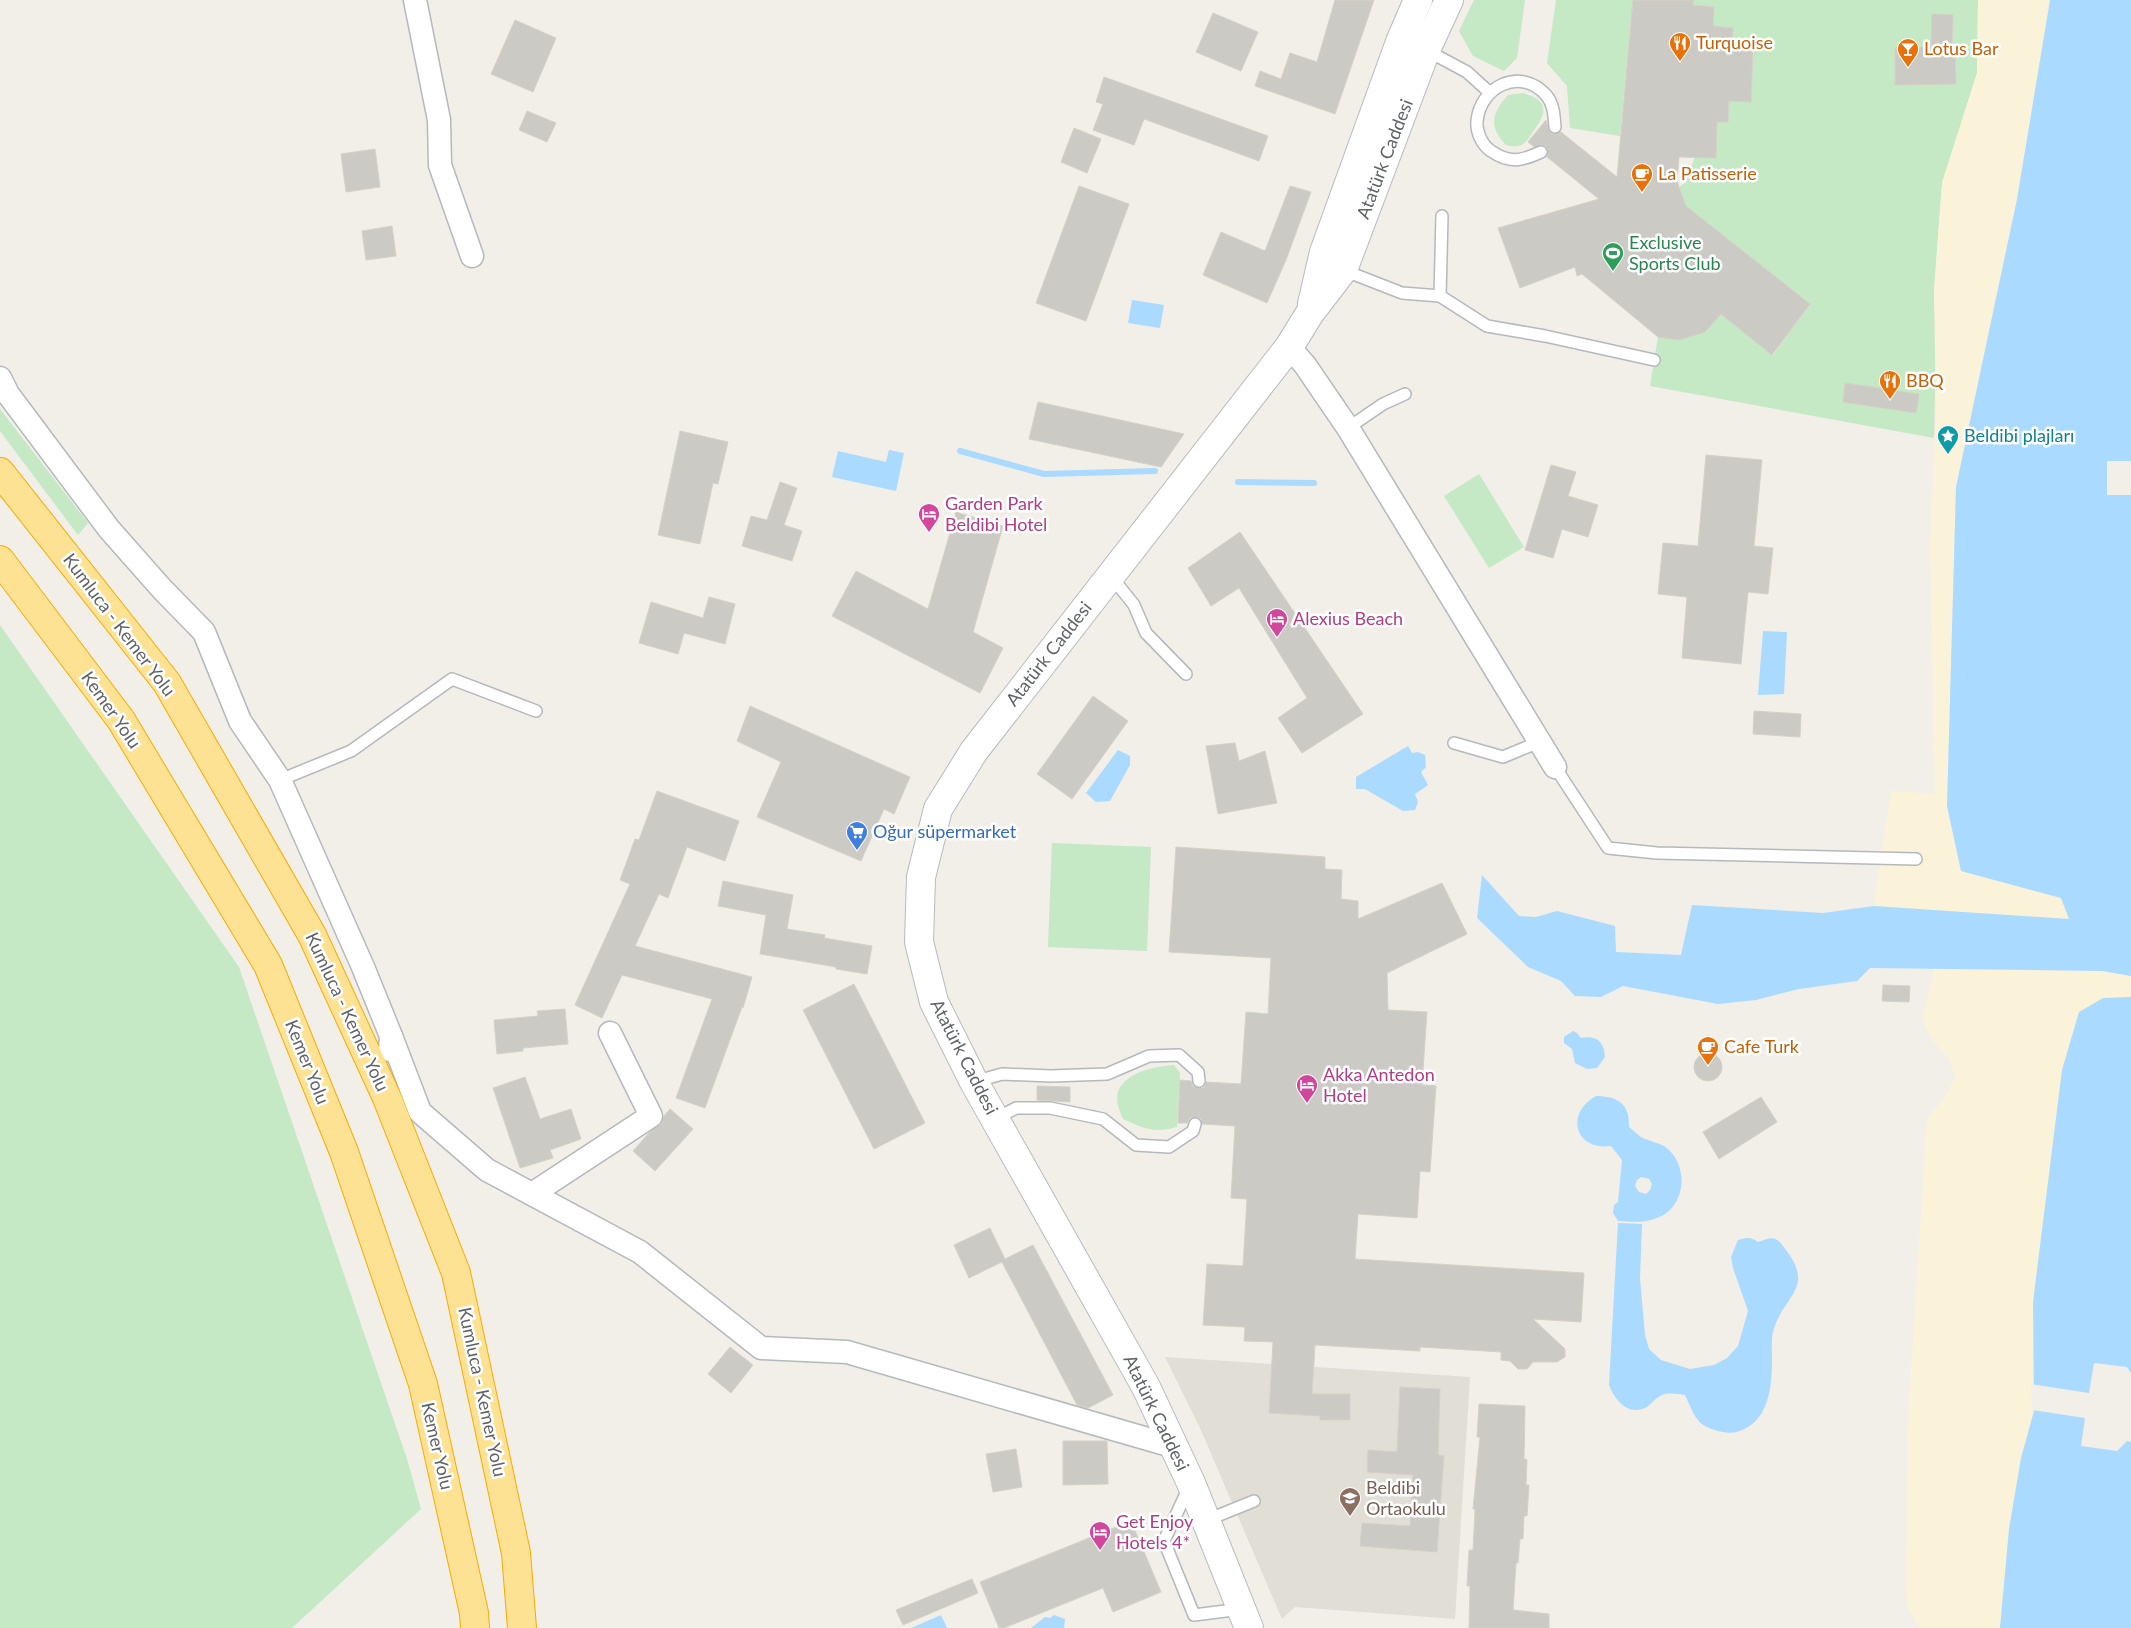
<svg xmlns="http://www.w3.org/2000/svg" width="2131" height="1628" viewBox="0 0 2131 1628" font-family="Lato,sans-serif">
  <style>
    .education { fill: #e1ded6 }
    .green { fill: #c5e8c5 }
    .sand { fill: #fbf3d9 }
    .water { fill: #aadaff; fill-rule: evenodd }
    .pier { fill: #f1efe8 }
    .lines { fill: none; stroke-linecap: round; stroke-linejoin: round }
    .stream { stroke: #aadaff; stroke-width: 6 }
    .building { fill: #cccac5; stroke: #d6d1c6 }
    .lane-casing { stroke: #b5b8bc; stroke-width: 14 }
    .street-casing { stroke: #b5b8bc; stroke-width: 25 }
    .secondary-casing { stroke: #b6babf; stroke-width: 30 }
    .highway-casing { stroke: #f9ab00; stroke-width: 30 }
    .lane { stroke: #fff; stroke-width: 11 }
    .street { stroke: #fff; stroke-width: 22 }
    .secondary { stroke: #fff; stroke-width: 28 }
    .highway { stroke: #fde293; stroke-width: 28 }
    .labels { text-anchor: middle; stroke-width: 5; stroke-linejoin: round; paint-order: stroke }
    .food-label { font-size: 18px; fill: #c56008; stroke: #fff; text-anchor: start }
    .street-label { font-size: 18px; fill: #5f6368; stroke: #fff }
    .leisure-label { font-size: 18px; fill: #27864d; stroke: #fff; text-anchor: start }
    .culture-label { font-size: 18px; fill: #0d838f; stroke: #fff; text-anchor: start }
    .hotel-label { font-size: 18px; fill: #b23c85; stroke: #fff; text-anchor: start }
    .shop-label { font-size: 18px; fill: #366cbe; stroke: #fff; text-anchor: start }
    .education-label { font-size: 18px; fill: #785e54; stroke: #fff; text-anchor: start }
  </style>
  <rect width="100%" height="100%" fill="#f1efe8"/>
  <!-- education -->
  <polygon class="education" points="1165,1357 1470,1377 1455,1619 1295,1607 1282,1619 1200,1428"/>
  <!-- green -->
  <g class="green">
    <polygon points="1474,0 1525,0 1517,58 1504,71 1473,56 1459,31"/>
    <polygon points="1556,0 1633,0 1620,136 1570,128 1567,86 1547,63"/>
    <polygon points="1694,0 1978,0 1977,73 1942,183 1934,291 1936,346 1934,438 1650,386 1658,337 1679,340 1704,332 1721,314 1773,355 1810,304 1686,206 1679,187 1686,182 1695,157 1716,157 1716,138 1703,122 1728,122 1729,101 1751,101 1753,47 1732,46 1733,28 1713,26 1714,7 1693,5"/>
    <path d="M 1523,93 C 1550,101 1547,113 1532,133 C 1529,138 1525,145 1518,146 C 1515,147 1510,146 1506,145 C 1488,126 1492,113 1508,95 Z"/>
    <polygon points="0,409 88,523 78,535 0,431"/>
    <polygon points="1479,474 1524,547 1489,568 1444,496"/>
    <polygon points="0,625 239,967 407,1459 421,1509 292,1628 0,1628"/>
    <polygon points="1052,843 1151,847 1147,951 1048,947"/>
    <path d="M 1174,1065 L 1180,1073 L 1177,1127 C 1153,1133 1145,1129 1123,1119 C 1120,1112 1115,1101 1118,1092 C 1125,1072 1156,1066 1174,1065 Z"/>
  </g>
  <!-- sand -->
  <g class="sand">
    <polygon points="1978,0 2050,0 2017,199 1956,487 1947,806 1961,871 2061,898 2069,919 1874,906 1891,791 1935,794 1930,545 1936,410 1934,291 1942,183 1977,73"/>
    <polygon points="1934,969 2102,971 2131,976 2131,997 2103,998 2033,1302 2034,1411 2021,1458 2009,1529 2000,1628 1919,1628 1906,1604 1907,1436 1927,1118 1946,1096 1955,1076 1949,1059 1930,1037 1923,1018"/>
  </g>
  <!-- water -->
  <g class="water">
    <polygon points="2050,0 2131,0 2131,976 2102,971 1870,968 1857,981 1799,989 1756,1000 1718,1004 1623,986 1601,997 1575,996 1561,981 1528,967 1477,918 1482,875 1519,916 1536,917 1557,911 1615,926 1616,952 1681,955 1692,905 1823,913 1874,906 2069,919 2061,898 1961,871 1947,806 1956,487 2017,199"/>
    <polygon points="1132,300 1164,305 1160,328 1128,323"/>
    <polygon points="889,450 904,453 896,491 832,477 838,451 886,462"/>
    <polygon points="1763,631 1787,632 1784,694 1758,695"/>
    <polygon points="1408,746 1412,753 1418,752 1425,755 1426,767 1421,772 1428,785 1415,794 1418,802 1415,810 1403,811 1365,789 1356,789 1356,777"/>
    <polygon points="1118,750 1130,756 1130,765 1110,801 1096,802 1086,793"/>
    <polygon points="2131,997 2131,1628 2000,1628 2009,1529 2021,1458 2034,1411 2033,1302 2062,1070 2079,1012 2103,998"/>
    <path d="M 1573,1031 L 1577,1033 L 1581,1038 C 1596,1035 1604,1041 1605,1057 L 1597,1068 L 1587,1069 L 1575,1063 L 1572,1049 L 1564,1043 L 1564,1037 Z"/>
    <path d="M 1596,1096 C 1618,1096 1630,1104 1629,1127 C 1633,1130 1637,1134 1641,1137 C 1650,1142 1661,1142 1669,1150 C 1689,1169 1685,1208 1657,1218 C 1645,1223 1632,1222 1618,1221 L 1613,1213 L 1614,1205 L 1618,1202 L 1622,1160 L 1611,1146 C 1576,1151 1564,1114 1596,1096 ZM 1641,1177 L 1649,1179 L 1652,1184 L 1650,1190 L 1646,1194 L 1639,1192 L 1635,1186 L 1637,1180 Z"/>
    <path d="M 1618,1223 L 1642,1224 L 1640,1279 L 1645,1335 L 1649,1349 L 1661,1360 L 1690,1369 L 1714,1365 L 1727,1358 L 1738,1346 L 1748,1311 L 1733,1268 L 1731,1257 L 1738,1240 C 1747,1237 1751,1237 1758,1242 C 1774,1237 1775,1235 1786,1250 C 1816,1289 1782,1296 1773,1332 C 1771,1340 1772,1350 1772,1359 C 1772,1382 1770,1414 1748,1427 C 1740,1432 1732,1434 1723,1432 C 1696,1427 1695,1416 1685,1395 C 1679,1394 1669,1392 1662,1395 C 1657,1397 1652,1403 1647,1407 C 1628,1417 1615,1400 1609,1385 Z"/>
    <polygon points="941,1615 947,1628 911,1628"/>
    <polygon points="1054,1615 1065,1619 1064,1628 1031,1628 1045,1617 1050,1618"/>
  </g>
  <!-- pier -->
  <g class="pier">
    <rect x="2107" y="461" width="24" height="34"/>
    <polygon points="2094,1363 2127,1367 2131,1373 2131,1442 2127,1441 2117,1451 2081,1446 2085,1418 2032,1410 2031,1384 2089,1393"/>
  </g>
  <g class="lines">
    <!-- stream -->
    <g class="stream">
      <polyline points="960,451 1044,474 1155,471"/>
      <polyline points="1238,482 1314,483"/>
    </g>
  </g>
  <!-- building -->
  <g class="building">
    <polygon points="1335,0 1374,0 1335,114 1255,86 1260,71 1281,79 1290,53 1317,62"/>
    <polygon points="1633,0 1694,0 1693,5 1714,7 1713,26 1733,28 1732,46 1753,47 1751,102 1729,101 1728,122 1717,122 1716,158 1679,157 1677,181 1686,206 1810,304 1772,355 1721,314 1705,332 1679,340 1658,337 1582,274 1577,276 1575,267 1520,288 1498,228 1599,199 1547,157 1548,152 1546,146 1541,145 1534,147 1528,142 1546,120 1549,131 1551,134 1556,134 1561,132 1617,177"/>
    <polygon points="1213,13 1258,32 1241,71 1196,52"/>
    <polygon points="1932,14 1953,15 1952,46 1955,46 1956,84 1895,85 1895,48 1931,47"/>
    <polygon points="515,20 556,38 533,92 491,74"/>
    <polygon points="1104,77 1268,136 1259,161 1144,119 1134,145 1093,130 1103,104 1096,102"/>
    <polygon points="527,111 556,123 547,142 519,130"/>
    <polygon points="1074,128 1101,139 1087,173 1061,162"/>
    <polygon points="375,149 380,187 346,192 341,154"/>
    <polygon points="1079,186 1129,204 1086,321 1036,303"/>
    <polygon points="1290,186 1311,192 1286,260 1267,303 1203,275 1221,232 1265,251"/>
    <polygon points="392,226 396,256 366,260 362,231"/>
    <polygon points="1845,383 1919,394 1916,413 1843,402"/>
    <polygon points="1038,402 1184,434 1161,467 1029,439"/>
    <polygon points="680,431 728,442 718,484 713,483 700,544 658,535"/>
    <polygon points="1706,455 1762,460 1754,546 1773,548 1768,594 1748,592 1741,664 1682,658 1687,597 1658,594 1663,543 1698,546"/>
    <polygon points="1551,465 1576,472 1568,496 1598,505 1588,537 1562,529 1553,558 1525,550"/>
    <polygon points="780,482 797,488 784,525 802,531 792,561 742,546 751,516 767,520"/>
    <polygon points="956,512 1003,526 973,632 1003,648 980,693 832,616 856,571 928,609"/>
    <polygon points="1240,532 1363,714 1302,753 1278,718 1307,698 1239,588 1211,606 1188,568"/>
    <polygon points="709,597 735,604 725,644 684,633 678,654 639,643 651,602 703,618"/>
    <polygon points="1093,696 1128,721 1072,799 1037,774"/>
    <polygon points="750,706 910,777 894,814 884,809 861,861 757,817 781,762 737,741"/>
    <polygon points="1754,711 1801,714 1800,737 1753,734"/>
    <polygon points="1235,743 1239,761 1265,751 1277,803 1218,814 1206,746"/>
    <polygon points="657,791 739,821 725,861 687,847 668,898 659,894 635,946 752,977 743,1008 742,1007 705,1108 676,1098 712,999 622,975 602,1018 575,1005 630,884 620,880 635,839 639,840"/>
    <polygon points="1176,847 1325,857 1325,869 1342,870 1341,899 1358,901 1358,919 1442,883 1467,934 1387,973 1388,1010 1427,1012 1422,1085 1436,1086 1430,1172 1420,1171 1417,1218 1358,1214 1355,1259 1584,1273 1581,1322 1533,1319 1565,1349 1565,1357 1557,1362 1533,1362 1527,1369 1518,1369 1510,1361 1501,1360 1501,1352 1420,1347 1420,1351 1315,1345 1312,1394 1350,1394 1350,1420 1320,1420 1320,1416 1269,1413 1273,1342 1244,1341 1245,1327 1203,1325 1207,1264 1243,1266 1247,1199 1231,1198 1235,1126 1202,1124 1201,1119 1197,1117 1190,1118 1187,1123 1178,1123 1180,1080 1191,1081 1193,1086 1199,1088 1204,1087 1206,1082 1241,1084 1246,1012 1268,1014 1271,958 1169,952"/>
    <polygon points="723,881 793,895 787,929 825,935 824,938 872,946 867,974 836,969 836,967 760,954 766,915 718,906"/>
    <polygon points="854,984 925,1123 874,1149 803,1010"/>
    <polygon points="1883,985 1910,986 1909,1002 1882,1001"/>
    <polygon points="565,1009 568,1044 523,1048 523,1051 497,1054 494,1020 538,1016 537,1011"/>
    <circle cx="1708" cy="1067" r="14"/>
    <polygon points="525,1077 540,1119 571,1109 581,1139 550,1150 553,1158 520,1168 493,1088"/>
    <polygon points="1037,1086 1070,1087 1070,1102 1037,1100"/>
    <polygon points="1761,1097 1777,1122 1719,1159 1703,1132"/>
    <polygon points="670,1109 693,1129 655,1171 633,1151 649,1133 662,1123 664,1116"/>
    <polygon points="990,1228 1005,1259 1033,1245 1113,1395 1088,1408 1077,1405 1002,1262 969,1278 954,1245"/>
    <polygon points="730,1347 753,1365 731,1393 708,1374"/>
    <polygon points="1400,1387 1440,1389 1438,1455 1444,1456 1437,1552 1360,1546 1362,1523 1410,1526 1413,1475 1367,1472 1368,1450 1397,1452"/>
    <polygon points="1479,1404 1525,1406 1524,1459 1527,1460 1526,1485 1529,1485 1527,1516 1524,1516 1523,1539 1520,1539 1518,1563 1516,1563 1513,1610 1549,1614 1549,1628 1469,1628 1470,1586 1467,1586 1469,1550 1473,1550 1475,1509 1473,1509 1480,1437 1477,1437"/>
    <polygon points="1063,1441 1107,1441 1108,1484 1063,1485"/>
    <polygon points="1016,1449 1022,1487 993,1492 986,1454"/>
    <polygon points="1131,1521 1161,1592 1113,1612 1103,1588 1004,1628 999,1628 980,1582"/>
    <polygon points="972,1579 978,1593 903,1625 896,1610"/>
  </g>
  <g class="lines">
    <!-- lane casing -->
    <g class="lane-casing">
      <g id="lane">
        <polyline points="1426,50 1467,72 1489,92"/>
        <path d="M 1541,152 C 1521,161 1510,164 1491,151 C 1482,145 1476,132 1477,121 C 1480,87 1520,66 1546,95 C 1554,104 1554,116 1555,127"/>
        <polyline points="1343,270 1402,293 1440,296 1487,326 1545,336 1654,360"/>
        <polyline points="1440,296 1442,216"/>
        <polyline points="1348,428 1383,404 1405,394"/>
        <polyline points="1111,576 1134,605 1146,633 1186,674"/>
        <polyline points="1454,743 1503,757 1539,742"/>
        <polyline points="1555,767 1608,848 1657,853 1916,859"/>
        <polyline points="280,780 351,751 452,679 536,711"/>
        <polyline points="974,1082 1002,1074 1051,1076 1107,1074 1149,1056 1179,1055 1198,1072 1199,1081"/>
        <polyline points="995,1119 1016,1108 1050,1108 1103,1119 1136,1145 1169,1147 1193,1131 1195,1124"/>
        <polyline points="1189,1487 1164,1541 1194,1615 1241,1609"/>
        <polyline points="1207,1520 1254,1501"/>
      </g>
    </g>
    <!-- street casing -->
    <g class="street-casing">
      <g id="street">
        <polyline points="415,0 439,120 440,165 472,256"/>
        <polyline points="1289,347 1305,365 1348,428 1555,767"/>
        <polyline points="0,378 8,394 109,529 162,589 204,632 240,721 280,780 363,967 391,1036 390,1050"/>
        <polyline points="391,1036 420,1112 487,1170 640,1252 761,1348 847,1352 1172,1446"/>
        <polyline points="532,1194 651,1116 610,1033"/>
      </g>
    </g>
    <!-- secondary casing -->
    <g class="secondary-casing">
      <g id="secondary">
        <polyline points="1312,304 1324,252 1400,42 1418,0"/>
        <polyline points="1249,1628 1191,1483 1146,1387 974,1082 934,1002 919,942 921,877 938,809 974,751 1289,347 1310,313 1343,270 1426,50 1449,0"/>
      </g>
    </g>
    <!-- highway casing -->
    <g class="highway-casing">
      <g id="highway">
        <polyline points="0,472 167,683 312,935 387,1098 456,1273 516,1553 522,1628"/>
        <polyline points="0,560 121,720 268,965 344,1152 423,1384 474,1613 475,1628"/>
      </g>
    </g>
    <!-- lane -->
    <use href="#lane" class="lane"/>
    <!-- street -->
    <use href="#street" class="street"/>
    <!-- secondary -->
    <use href="#secondary" class="secondary"/>
    <!-- highway -->
    <use href="#highway" class="highway"/>
  </g>
  <!-- icons -->
  <defs>
    <g id="restaurant-pin" transform="scale(1.125)"><path d="M0 17L-7.5 6A9.5 9.5 0 1 1 7.5 6Z" fill="#e8710a" stroke="#fff"/><path d="M-5-6h1v4h1v-4h1v4h1v-4h1v5L-1.5 .5V6h-2V.5L-5-1ZM5-6V6H3V1.5H1.5Q1.5-4 5-6Z" fill="#fff"/></g>
    <g id="bar-pin" transform="scale(1.125)"><path d="M0 17L-7.5 6A9.5 9.5 0 1 1 7.5 6Z" fill="#e8710a" stroke="#fff"/><path d="M-6-5H6L.8 .8V4.5H3.5V6h-7V4.5H-.8V.8Z" fill="#fff"/></g>
    <g id="cafe-pin" transform="scale(1.125)"><path d="M0 17L-7.5 6A9.5 9.5 0 1 1 7.5 6Z" fill="#e8710a" stroke="#fff"/><path d="M-5.5-4.5H6V0H3Q3 3.5 0 3.5H-2.5Q-5.5 3.5-5.5 0ZM3-3.2v2h1.7v-2ZM-6 4.5H4V6H-6Z" fill="#fff"/></g>
    <g id="stadium-pin" transform="scale(1.125)"><path d="M0 17L-7.5 6A9.5 9.5 0 1 1 7.5 6Z" fill="#2e9e5b" stroke="#fff"/><path d="M0-5a6.5 5 0 1 0 0 10a6.5 5 0 1 0 0-10ZM-3.5-1.8h7v3.6h-7Z" fill="#fff"/></g>
    <g id="sight-pin" transform="scale(1.125)"><path d="M0 17L-7.5 6A9.5 9.5 0 1 1 7.5 6Z" fill="#0f9aa8" stroke="#fff"/><path d="M0-6L1.8-2.2L6-1.7L2.9 1.2L3.7 5.4L0 3.3L-3.7 5.4L-2.9 1.2L-6-1.7L-1.8-2.2Z" fill="#fff"/></g>
    <g id="hotel-pin" transform="scale(1.125)"><path d="M0 17L-7.5 6A9.5 9.5 0 1 1 7.5 6Z" fill="#d1479c" stroke="#fff"/><path d="M-6-4.5h1.5V1H6V5H4.5V3h-9V5H-6ZM-4 0a1.8 1.8 0 1 1 3.6 0ZM.5 0V-2.5h3Q6-2.5 6 0Z" fill="#fff"/></g>
    <g id="supermarket-pin" transform="scale(1.125)"><path d="M0 17L-7.5 6A9.5 9.5 0 1 1 7.5 6Z" fill="#3f7fe0" stroke="#fff"/><path d="M-6-5.5h2.5l.6 2H6L4.5 2H-2.5L-4.4-4H-6ZM-1.5 3.2a1.3 1.3 0 1 0 .1 0ZM3 3.2a1.3 1.3 0 1 0 .1 0Z" fill="#fff"/></g>
    <g id="school-pin" transform="scale(1.125)"><path d="M0 17L-7.5 6A9.5 9.5 0 1 1 7.5 6Z" fill="#8d6e63" stroke="#fff"/><path d="M0-5L7-2L0 1L-7-2ZM-4 1L0 2.5L4 1V4Q0 6-4 4Z" fill="#fff"/></g>
  </defs>
  <g fill-rule="evenodd">
    <use href="#restaurant-pin" x="1680" y="43"/>
    <use href="#bar-pin" x="1908" y="49"/>
    <use href="#cafe-pin" x="1642" y="174"/>
    <use href="#stadium-pin" x="1613" y="253"/>
    <use href="#restaurant-pin" x="1890" y="381"/>
    <use href="#sight-pin" x="1948" y="436"/>
    <use href="#hotel-pin" x="929" y="514"/>
    <use href="#hotel-pin" x="1277" y="619"/>
    <use href="#supermarket-pin" x="857" y="832"/>
    <use href="#cafe-pin" x="1708" y="1047"/>
    <use href="#hotel-pin" x="1307" y="1085"/>
    <use href="#school-pin" x="1350" y="1498"/>
    <use href="#hotel-pin" x="1100" y="1532"/>
  </g>
  <g class="labels">
    <!-- food labels -->
    <g class="food-label">
      <text x="1696" y="49">Turquoise</text>
      <text x="1924" y="55">Lotus Bar</text>
      <text x="1658" y="180">La Patisserie</text>
      <text x="1906" y="387">BBQ</text>
      <text x="1724" y="1053">Cafe Turk</text>
    </g>
    <!-- street labels -->
    <g class="street-label">
      <text transform="translate(1385 159) rotate(-69)" y="6">Atatürk Caddesi</text>
      <text transform="translate(119 625) rotate(53)" y="6">Kumluca - Kemer Yolu</text>
      <text transform="translate(1049 654) rotate(-52)" y="6">Atatürk Caddesi</text>
      <text transform="translate(111 710) rotate(55)" y="6">Kemer Yolu</text>
      <text transform="translate(347 1012) rotate(65)" y="6">Kumluca - Kemer Yolu</text>
      <text transform="translate(964 1057) rotate(63)" y="6">Atatürk Caddesi</text>
      <text transform="translate(307 1062) rotate(68)" y="6">Kemer Yolu</text>
      <text transform="translate(482 1392) rotate(78)" y="6">Kumluca - Kemer Yolu</text>
      <text transform="translate(1156 1413) rotate(64)" y="6">Atatürk Caddesi</text>
      <text transform="translate(437 1446) rotate(77)" y="6">Kemer Yolu</text>
    </g>
    <!-- leisure labels -->
    <g class="leisure-label">
      <text x="1629" y="249">Exclusive<tspan x="1629" dy="21">Sports Club</tspan></text>
    </g>
    <!-- culture labels -->
    <g class="culture-label">
      <text x="1964" y="442">Beldibi plajları</text>
    </g>
    <!-- hotel labels -->
    <g class="hotel-label">
      <text x="945" y="510">Garden Park<tspan x="945" dy="21">Beldibi Hotel</tspan></text>
      <text x="1293" y="625">Alexius Beach</text>
      <text x="1323" y="1081">Akka Antedon<tspan x="1323" dy="21">Hotel</tspan></text>
      <text x="1116" y="1528">Get Enjoy<tspan x="1116" dy="21">Hotels 4*</tspan></text>
    </g>
    <!-- shop labels -->
    <g class="shop-label">
      <text x="873" y="838">Oğur süpermarket</text>
    </g>
    <!-- education labels -->
    <g class="education-label">
      <text x="1366" y="1494">Beldibi<tspan x="1366" dy="21">Ortaokulu</tspan></text>
    </g>
  </g>
</svg>
